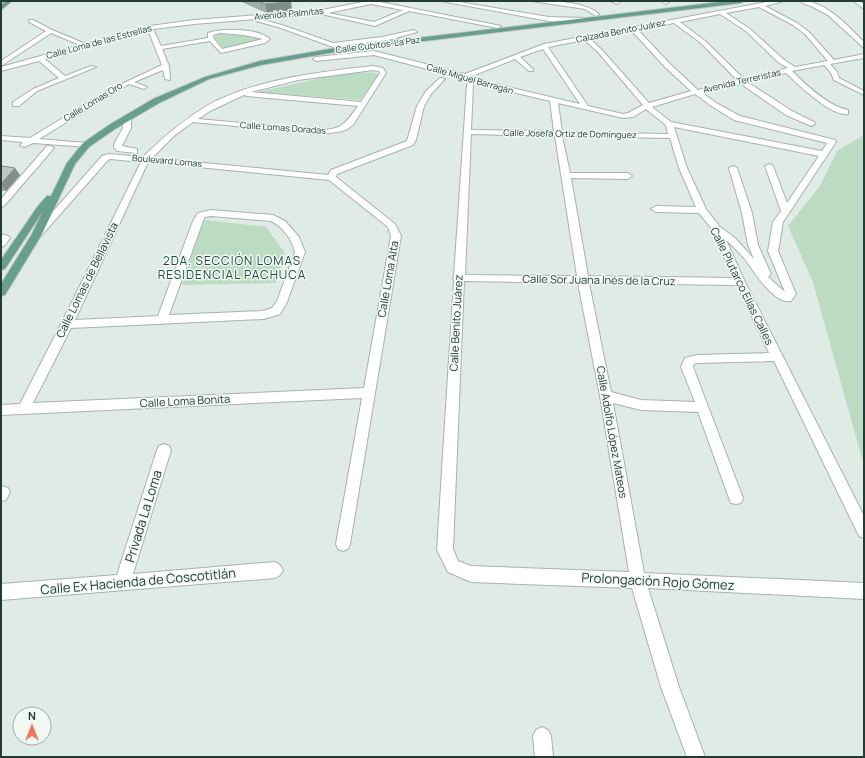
<svg xmlns="http://www.w3.org/2000/svg" width="865" height="758" viewBox="0 0 865 758" font-family="Manrope,sans-serif">
  <style>
    .green { fill: #bbdbc2 }
    .lines { fill: none; stroke-linecap: round; stroke-linejoin: round }
    .minor-casing { stroke: #a4b3ad; stroke-width: 2 }
    .major-casing { stroke: #c1c8c6; stroke-width: 2 }
    .minor { fill: #fff; fill-rule: evenodd }
    .major { fill: #689e8e; fill-rule: evenodd }
    .wall { fill: #a0aca7 }
    .shaded-wall { fill: #828c88 }
    .building { fill: #bac8c2; stroke: #828c88 }
    .labels { text-anchor: middle; stroke-width: 3; stroke-linejoin: round; paint-order: stroke }
    .far-street-label { font-size: 9px; fill: #223b33; stroke: #f1f8f4 }
    .street-label { font-size: 11px; fill: #223b33; stroke: #f1f8f4 }
    .neighbourhood-label { font-size: 12px; letter-spacing: 1px; fill: #1f4c3f; stroke: #f1f8f4 }
    .near-street-label { font-size: 13px; fill: #223b33; stroke: #f1f8f4 }
  </style>
  <rect width="100%" height="100%" fill="#e1ebe6"/>
  <!-- green -->
  <g class="green">
    <polygon points="219,33 236,34 264,40 224,49 216,40 212,39"/>
    <polygon points="361,72 375,73 379,75 360,100 258,92 330,76"/>
    <polygon points="864,135 864,466 813,282 788,226 820,186 837,151"/>
    <polygon points="206,220 266,227 285,253 276,283 182,285 202,223"/>
  </g>
  <g class="lines">
    <!-- minor casing -->
    <g class="minor-casing">
      <g id="minor">
        <path d="M 368,1 L 381,1 L 380,2 L 501,26 L 498,28 L 409,11 L 375,26 L 321,14 L 259,19 L 282,25 L 333,43 L 382,37 L 414,30 L 417,32 L 388,40 L 333,47 L 278,27 L 256,21 L 256,19 L 194,24 L 153,29 L 161,46 L 208,38 L 208,33 C 224,28 257,28 270,39 L 265,43 L 221,53 L 210,41 L 162,49 L 169,66 L 170,80 L 165,79 L 163,70 L 134,82 L 147,87 L 144,89 L 129,84 L 39,139 L 86,143 L 90,145 L 89,147 L 33,143 L 24,147 L 20,145 L 23,142 L 1,140 L 1,136 L 30,138 L 107,91 L 162,65 L 148,30 L 45,59 L 65,76 L 91,66 L 96,67 L 37,91 L 19,106 L 13,106 L 13,102 L 33,89 L 59,78 L 39,61 L 1,71 L 1,67 L 80,45 L 51,33 L 1,66 L 1,61 L 46,31 L 29,22 L 29,20 L 33,20 L 52,30 L 86,44 L 150,26 L 194,20 L 322,10 ZM 371,4 L 403,10 L 374,22 L 328,13 ZM 220,33 L 244,35 L 263,39 L 222,49 L 214,39 L 213,35 Z"/>
        <polygon points="441,1 453,1 549,17 585,18 588,20 585,22 549,21"/>
        <path d="M 532,1 C 551,1 585,1 599,14 L 596,16 L 585,9 Z"/>
        <polygon points="611,1 619,1 620,2 617,4"/>
        <polygon points="661,1 668,1 669,2 666,4"/>
        <path d="M 772,1 L 784,1 L 765,6 L 797,23 L 809,32 L 834,60 L 864,54 L 864,58 L 830,64 L 837,72 L 839,78 L 864,91 L 864,95 L 834,80 L 831,73 L 824,65 L 792,71 C 806,85 828,106 848,110 L 848,114 C 831,117 798,84 786,73 L 747,82 L 792,111 L 814,122 L 815,124 L 811,126 L 786,115 L 741,84 L 702,93 L 718,104 L 740,116 L 835,140 L 836,142 L 783,222 L 778,251 L 796,294 L 791,301 C 774,305 753,270 744,258 C 738,252 733,246 726,240 L 745,282 L 864,516 L 864,538 L 859,536 L 774,361 L 697,363 L 694,364 L 693,367 L 743,498 L 741,503 L 736,504 L 731,503 L 729,498 L 698,412 L 641,410 L 613,403 L 644,573 L 864,583 L 864,599 L 648,588 L 679,687 L 705,757 L 687,757 L 661,687 L 632,588 L 471,582 L 448,572 L 437,550 L 454,280 L 453,278 L 454,276 L 467,85 L 469,80 L 374,55 L 316,61 L 313,59 L 316,57 L 374,51 L 465,74 L 544,44 ZM 759,7 L 793,25 L 805,34 L 828,61 L 795,67 L 783,59 L 750,29 L 726,13 ZM 720,14 L 746,31 L 778,62 L 788,68 L 744,79 L 705,41 L 680,22 ZM 674,23 L 701,43 L 737,80 L 698,90 L 670,64 L 638,30 ZM 632,31 L 665,67 L 691,91 L 649,103 L 601,49 L 590,39 ZM 584,40 L 597,51 L 643,105 L 628,113 L 623,114 L 588,106 L 548,47 ZM 543,49 L 580,104 L 491,83 L 472,76 L 515,59 L 529,71 L 533,71 L 533,69 L 520,57 ZM 475,82 L 487,86 L 550,101 L 554,131 L 471,130 L 473,85 ZM 695,94 L 713,107 L 734,120 L 827,143 L 822,151 L 671,122 L 652,107 ZM 558,103 L 623,118 L 633,117 L 646,109 L 666,125 L 668,134 L 562,132 ZM 674,127 L 819,156 L 787,203 L 773,166 L 769,164 L 765,166 L 781,211 L 773,222 L 768,251 L 785,292 L 768,277 L 771,274 L 758,245 L 752,213 L 737,168 L 733,166 L 729,168 L 742,213 L 748,245 L 754,259 L 735,238 L 720,227 L 706,209 L 687,168 ZM 471,134 L 555,136 L 577,276 L 465,275 ZM 562,136 L 670,138 L 679,168 L 696,207 L 656,206 L 651,209 L 656,212 L 699,213 L 712,229 L 733,278 L 588,276 L 571,178 L 628,179 L 632,176 L 628,173 L 570,173 ZM 464,281 L 578,283 L 600,396 L 629,572 L 471,566 L 458,561 L 453,549 ZM 589,283 L 737,285 L 769,353 L 697,355 L 685,358 L 681,367 L 695,402 L 641,400 L 611,392 Z"/>
        <path d="M 802,1 C 826,1 848,26 864,42 L 864,48 L 828,15 L 811,6 L 802,3 Z"/>
        <polygon points="853,1 859,1 864,4 864,9"/>
        <path d="M 373,66 L 383,68 L 386,73 L 353,125 L 346,130 L 338,132 L 318,134 L 193,122 L 174,136 L 152,158 L 328,175 L 331,170 L 407,141 L 417,106 L 426,91 L 440,78 L 445,79 L 431,94 L 424,106 L 416,140 L 413,145 L 337,174 L 336,177 L 395,224 L 401,236 L 350,544 L 348,549 L 343,551 L 338,549 L 336,544 L 362,398 L 1,415 L 1,405 L 20,404 L 61,324 L 141,162 L 110,159 L 108,160 L 41,236 L 35,236 L 33,234 L 35,232 L 102,156 L 109,154 L 143,157 C 162,138 182,121 205,107 C 254,79 318,72 373,66 ZM 373,70 L 379,71 L 380,73 L 361,102 L 251,92 L 298,80 ZM 244,95 L 247,96 L 358,106 C 345,124 342,130 318,130 L 198,119 L 210,111 ZM 148,162 L 329,180 L 388,227 L 391,236 L 364,388 L 33,403 L 71,328 L 264,319 L 280,314 L 287,302 L 305,252 L 299,237 L 285,221 L 273,215 L 211,210 L 198,213 L 193,221 L 158,316 L 75,320 ZM 211,216 L 271,221 C 283,227 292,239 295,252 L 277,301 L 272,308 L 263,311 L 169,315 L 203,221 L 205,217 Z"/>
        <polygon points="124,116 127,116 131,118 131,128 122,146 137,149 137,153 117,151 114,147 114,144 123,128"/>
        <polygon points="47,146 50,146 54,148 4,206 1,207 1,199"/>
        <polygon points="1,234 8,236 10,238 4,246 1,247"/>
        <polygon points="164,444 169,446 171,450 133,574 275,562 280,565 283,570 280,575 275,578 1,600 1,584 117,575 157,450 159,446"/>
        <polygon points="1,486 8,488 10,492 6,500 1,501"/>
        <polygon points="542,727 548,730 551,736 553,757 535,757 533,736 536,730"/>
      </g>
    </g>
    <!-- major casing -->
    <g class="major-casing">
      <g id="major">
        <polygon points="6,1 12,1 1,10 1,5"/>
        <polygon points="728,1 744,1 741,3 341,51 261,65 209,79 159,103 115,129 89,147 75,164 42,234 5,295 1,296 1,284 32,234 43,211 5,269 1,270 1,260 38,206 47,196 51,196 67,163 83,143 109,125 153,99 205,77 260,61 341,47"/>
      </g>
    </g>
    <!-- minor -->
    <use href="#minor" class="minor"/>
    <!-- major -->
    <use href="#major" class="major"/>
  </g>
  <!-- wall -->
  <g class="wall">
    <polygon points="239,1 289,1 291,2 292,11 267,13"/>
    <polygon points="1,167 20,175 6,191 1,191"/>
  </g>
  <!-- shaded-wall -->
  <g class="shaded-wall">
    <polygon points="291,2 292,11 267,13 265,4"/>
    <polygon points="15,168 20,175 6,191 1,184"/>
  </g>
  <!-- building -->
  <g class="building">
    <polygon points="258,1 289,1 291,2 265,4"/>
    <polygon points="2,166 15,168 1,184 1,167"/>
  </g>
  <g class="labels">
    <!-- far-street labels -->
    <g class="far-street-label">
      <text transform="translate(289 14) rotate(-5)" y="3">Avenida Palmitas</text>
      <text transform="translate(621 31) rotate(-11)" y="3">Calzada Benito Juárez</text>
      <text transform="translate(99 42) rotate(-15)" y="3">Calle Loma de las Estrellas</text>
      <text transform="translate(378 45) rotate(-7)" y="3">Calle Cubitos-La Paz</text>
      <text transform="translate(470 79) rotate(16)" y="3">Calle Miguel Barragán</text>
      <text transform="translate(742 81) rotate(-13)" y="3">Avenida Terreristas</text>
      <text transform="translate(93 102) rotate(-31)" y="3">Calle Lomas Oro</text>
      <text transform="translate(283 128) rotate(4)" y="3">Calle Lomas Doradas</text>
      <text transform="translate(570 134) rotate(1)" y="3">Calle Josefa Ortiz de Domínguez</text>
      <text transform="translate(167 161) rotate(5)" y="3">Boulevard Lomas</text>
    </g>
    <!-- street labels -->
    <g class="street-label">
      <text transform="translate(388 279) rotate(-80)" y="4">Calle Loma Alta</text>
      <text transform="translate(87 280) rotate(-64)" y="4">Calle Lomas de Bellavista</text>
      <text transform="translate(599 280) rotate(1)" y="4">Calle Sor Juana Inés de la Cruz</text>
      <text transform="translate(742 286) rotate(64)" y="4">Calle Plutarco Elías Calles</text>
      <text transform="translate(456 323) rotate(-87)" y="4">Calle Benito Juárez</text>
      <text transform="translate(185 401) rotate(-3)" y="4">Calle Loma Bonita</text>
      <text transform="translate(612 432) rotate(80)" y="4">Calle Adolfo López Mateos</text>
    </g>
    <!-- neighbourhood labels -->
    <g class="neighbourhood-label">
      <text x="232" y="265">2DA. SECCIÓN LOMAS<tspan x="232" dy="14">RESIDENCIAL PACHUCA</tspan></text>
    </g>
    <!-- near-street labels -->
    <g class="near-street-label">
      <text transform="translate(143 516) rotate(-73)" y="5">Privada La Loma</text>
      <text transform="translate(138 581) rotate(-5)" y="5">Calle Ex Hacienda de Coscotitlán</text>
      <text transform="translate(658 581) rotate(3)" y="5">Prolongación Rojo Gómez</text>
    </g>
  </g>
  <!-- border -->
  <rect width="865" height="758" fill="none" stroke="#223b33" stroke-width="4"/>
  <!-- north arrow -->
  <g transform="translate(32 726)"><circle r="19" fill="#f1f8f4" stroke="#9eaca7"/>
  <path d="M0-3L7 15L0 10L-7 15Z" fill="#ea7b60"/>
  <text y="-6" font-size="11" font-weight="bold" text-anchor="middle" fill="#223b33">N</text>
  </g>
</svg>
